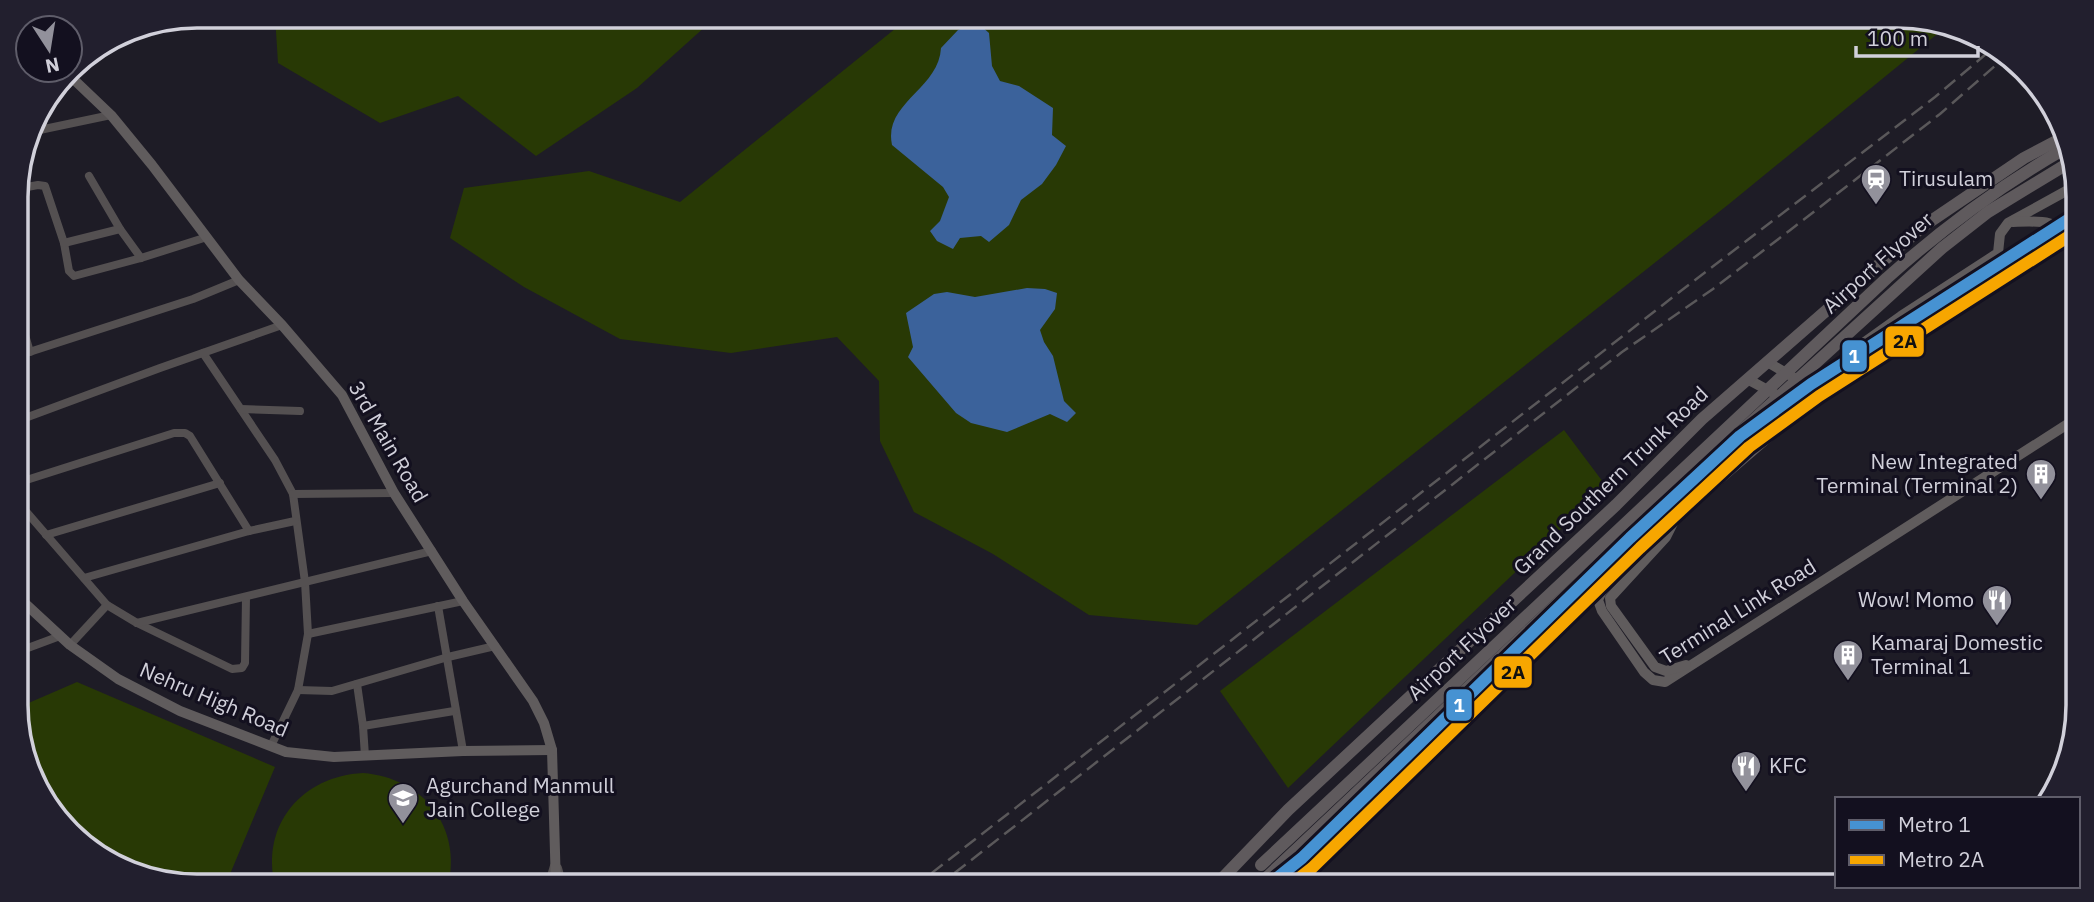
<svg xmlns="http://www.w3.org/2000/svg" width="2094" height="902" viewBox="0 0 2094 902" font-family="'IBM Plex Sans',sans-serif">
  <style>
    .green { fill: #283905 }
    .water { fill: #3b629b }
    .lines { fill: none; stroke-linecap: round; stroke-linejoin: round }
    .street { stroke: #545051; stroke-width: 8 }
    .secondary { stroke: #605c5d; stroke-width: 10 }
    .primary { stroke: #5f5a5d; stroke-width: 12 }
    .rail { stroke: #5a585a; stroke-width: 2.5; stroke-dasharray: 14 7; stroke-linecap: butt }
    .primary-bridge { stroke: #5f5a5d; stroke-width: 12 }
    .metro-1-casing { stroke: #13101f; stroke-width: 18 }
    .metro-2-casing { stroke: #13101f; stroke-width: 18 }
    .metro-1 { stroke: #4692d2; stroke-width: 12 }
    .metro-2 { stroke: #f7a600; stroke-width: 12 }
    .labels { text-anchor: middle; stroke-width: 6; stroke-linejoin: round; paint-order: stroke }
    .poi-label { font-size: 21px; fill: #d1d0da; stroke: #13101f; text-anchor: start }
    .street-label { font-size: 21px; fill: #d1d0da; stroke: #13101f }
    .rim { fill: none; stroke: #d1d0da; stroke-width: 3.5 }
    .line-badge { stroke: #13101f; stroke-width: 2.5 }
    .badge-label { font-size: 19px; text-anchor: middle; font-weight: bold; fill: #fff }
    .pale-badge-label { font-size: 19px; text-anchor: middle; font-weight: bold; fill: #111 }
  </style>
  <rect width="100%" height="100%" fill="#1e1c26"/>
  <!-- green -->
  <g class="green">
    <polygon points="275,16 717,16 637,88 536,156 458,96 380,123 278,63"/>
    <polygon points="911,16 1897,16 1947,26 1729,204 1197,625 1089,615 993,554 914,512 880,441 879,381 837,337 731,353 620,339 524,287 450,238 464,188 589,171 680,202"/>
    <polygon points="1564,430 1606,486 1288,788 1220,691"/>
    <polygon points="77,682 275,767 225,886 197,886 128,873 53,816 17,729 17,708"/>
    <path d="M 363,773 C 423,778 462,826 448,886 L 275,886 C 260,825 302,776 363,773 Z"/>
  </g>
  <!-- water -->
  <g class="water">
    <path d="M 971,25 L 980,25 L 989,33 L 992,66 L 1000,81 L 1019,86 L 1053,108 L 1052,135 L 1066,146 L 1056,165 L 1042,184 L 1021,200 L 1009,225 L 989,242 L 981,236 L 960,238 L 953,249 L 937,241 L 930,231 L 940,221 L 949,197 L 943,187 L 892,145 C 883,103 939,89 941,48 L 958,30 Z"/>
    <polygon points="1027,288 1045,289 1057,293 1055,309 1040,330 1044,342 1053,356 1064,401 1076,413 1067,422 1050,414 1007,432 971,423 956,413 908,357 913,347 906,313 934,294 947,292 975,297"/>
  </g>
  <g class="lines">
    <!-- street -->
    <g class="street">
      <polyline points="30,132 111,115"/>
      <polyline points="89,176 120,229"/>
      <polyline points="16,189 38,185 45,186 64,243 69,271 74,276 141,258 207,237"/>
      <polyline points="64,243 120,229 141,258"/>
      <polyline points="16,304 30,352"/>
      <polyline points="203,353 275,460 293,494 305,582 308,634 298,690 271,746"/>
      <polyline points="17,356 193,299 239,280"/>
      <polyline points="241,409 300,411"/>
      <polyline points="17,421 160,368 282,325"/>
      <polyline points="17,483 174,433 185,433 190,436 249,531"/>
      <polyline points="293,494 394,493"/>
      <polyline points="17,501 107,605 137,623 232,669 242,668 245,663 246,597"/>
      <polyline points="46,535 220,483"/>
      <polyline points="84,578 249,531 295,521"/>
      <polyline points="438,606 463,751"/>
      <polyline points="137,623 432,551"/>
      <polyline points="308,634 463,601"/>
      <polyline points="70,645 107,605"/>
      <polyline points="17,652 60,636"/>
      <polyline points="357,684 363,726 365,756"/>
      <polyline points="298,690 332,691 448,657 495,646"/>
      <polyline points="363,726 454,711"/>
      <polyline points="558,868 563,886"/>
      <polyline points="548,886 554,866"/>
    </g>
    <!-- secondary -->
    <g class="secondary">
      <polyline points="68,74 111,115 152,165 239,280 282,325 342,395 394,493 463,601 533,701 544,723 552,750 556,886"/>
      <polyline points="2077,185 2008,223 2000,234 1998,253 1901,316 1866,341 1820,393 1647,542 1602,591 1598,600 1602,611 1644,672 1653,680 1665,682 2077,418"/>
      <path d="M 2013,222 C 2041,221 2056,219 2077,241"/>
      <polyline points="1769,363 1820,393"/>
      <polyline points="1749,380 1801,408"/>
      <polyline points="1673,523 1666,537 1610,598 1611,606 1655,667 1666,671 1686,665"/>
      <polyline points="17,596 70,645 118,679 180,711 286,752 334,757 463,751 552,750"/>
    </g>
    <!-- primary -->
    <g class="primary">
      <polyline points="1215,886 1288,810 1616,505 1702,419 1922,227 2024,158 2062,138"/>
      <polyline points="1243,886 1265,879 1707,462 1942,248 1988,212 2072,161"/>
    </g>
    <!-- rail -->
    <g class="rail">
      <polyline points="1935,305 1992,277"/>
      <polyline points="915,886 1682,290 1935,97 1992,49"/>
      <polyline points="938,886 1622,352 1713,289 1789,231 1940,114 2004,58"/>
    </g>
    <!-- primary-bridge -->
    <path class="primary-bridge" d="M 1261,865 L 1887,278 C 1943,228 2001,185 2066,148"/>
    <!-- metro-1 casing -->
    <g class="metro-1-casing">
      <polyline id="metro-1" points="1267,886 1302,858 1630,538 1740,436 1811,384 2077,214"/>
    </g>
    <!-- metro-2 casing -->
    <g class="metro-2-casing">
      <polyline id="metro-2" points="1289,886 1312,868 1640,548 1749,447 1819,396 2077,231"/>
    </g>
    <!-- metro-1 -->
    <use href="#metro-1" class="metro-1"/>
    <!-- metro-2 -->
    <use href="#metro-2" class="metro-2"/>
  </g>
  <!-- icons -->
  <defs>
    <g id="station-pin" transform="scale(1.575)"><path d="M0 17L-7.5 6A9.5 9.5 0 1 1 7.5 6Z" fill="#92919b" stroke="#13101f"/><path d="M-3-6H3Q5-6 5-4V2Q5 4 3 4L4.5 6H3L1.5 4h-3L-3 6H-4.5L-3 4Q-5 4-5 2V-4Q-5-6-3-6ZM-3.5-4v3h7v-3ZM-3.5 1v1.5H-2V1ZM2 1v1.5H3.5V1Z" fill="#fff"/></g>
    <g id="building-pin" transform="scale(1.575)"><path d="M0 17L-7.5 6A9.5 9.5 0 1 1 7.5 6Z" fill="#92919b" stroke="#13101f"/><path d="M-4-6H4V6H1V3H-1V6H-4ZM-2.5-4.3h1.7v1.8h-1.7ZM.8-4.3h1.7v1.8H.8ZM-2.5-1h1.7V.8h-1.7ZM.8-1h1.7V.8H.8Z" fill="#fff"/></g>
    <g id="restaurant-pin" transform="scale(1.575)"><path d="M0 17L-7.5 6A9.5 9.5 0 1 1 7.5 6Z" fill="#92919b" stroke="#13101f"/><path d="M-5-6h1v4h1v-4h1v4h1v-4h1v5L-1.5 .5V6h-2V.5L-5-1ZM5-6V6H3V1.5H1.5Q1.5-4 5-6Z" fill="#fff"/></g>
    <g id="university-pin" transform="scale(1.575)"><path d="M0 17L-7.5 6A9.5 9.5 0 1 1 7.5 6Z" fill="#92919b" stroke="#13101f"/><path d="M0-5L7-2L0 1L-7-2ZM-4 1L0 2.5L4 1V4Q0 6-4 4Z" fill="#fff"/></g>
  </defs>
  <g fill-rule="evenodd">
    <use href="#station-pin" x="1876" y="179"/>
    <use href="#building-pin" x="2041" y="474"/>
    <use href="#restaurant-pin" x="1997" y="600"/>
    <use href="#building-pin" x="1848" y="655"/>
    <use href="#restaurant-pin" x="1746" y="766"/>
    <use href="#university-pin" x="403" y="798"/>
  </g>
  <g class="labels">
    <!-- poi labels -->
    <g class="poi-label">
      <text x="1899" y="186">Tirusulam</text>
      <text x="2018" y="469" text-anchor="end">New Integrated<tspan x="2018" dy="24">Terminal (Terminal 2)</tspan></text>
      <text x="1974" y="607" text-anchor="end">Wow! Momo</text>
      <text x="1871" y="650">Kamaraj Domestic<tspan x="1871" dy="24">Terminal 1</tspan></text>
      <text x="1769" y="773">KFC</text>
      <text x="426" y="793">Agurchand Manmull<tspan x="426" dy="24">Jain College</tspan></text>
    </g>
    <!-- street labels -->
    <g class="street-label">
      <text transform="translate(1878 263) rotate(-42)" y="7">Airport Flyover</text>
      <text transform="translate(388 442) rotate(60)" y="7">3rd Main Road</text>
      <text transform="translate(1611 481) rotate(-44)" y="7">Grand Southern Trunk Road</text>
      <text transform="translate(1738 612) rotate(-32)" y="7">Terminal Link Road</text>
      <text transform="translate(1462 649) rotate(-43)" y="7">Airport Flyover</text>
      <text transform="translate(214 700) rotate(23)" y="7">Nehru High Road</text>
    </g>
  </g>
  <!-- crop -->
  <path d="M0 0H2094V902H0ZM197 28H1897A169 169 0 0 1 2066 197V705A169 169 0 0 1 1897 874H197A169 169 0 0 1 28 705V197A169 169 0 0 1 197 28Z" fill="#221f2e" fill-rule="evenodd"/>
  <path class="rim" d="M197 28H1897A169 169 0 0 1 2066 197V705A169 169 0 0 1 1897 874H197A169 169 0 0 1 28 705V197A169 169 0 0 1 197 28Z"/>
  <g class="line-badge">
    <rect x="1884" y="325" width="41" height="33" rx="7" fill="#f7a600"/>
    <rect x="1841" y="339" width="27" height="34" rx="7" fill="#4692d2"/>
    <rect x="1493" y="655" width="40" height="34" rx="7" fill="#f7a600"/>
    <rect x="1445" y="688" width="28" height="34" rx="7" fill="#4692d2"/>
  </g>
  <g class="badge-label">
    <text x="1854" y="363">1</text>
    <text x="1459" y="712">1</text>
  </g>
  <g class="pale-badge-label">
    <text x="1905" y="348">2A</text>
    <text x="1513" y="679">2A</text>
  </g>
  <!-- legend -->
  <rect x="1835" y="797" width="245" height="91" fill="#13101f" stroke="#5f5d6a" stroke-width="2"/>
  <rect x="1849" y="820" width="35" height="10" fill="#4692d2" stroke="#5f5d6a" stroke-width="2"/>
  <text x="1898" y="832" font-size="21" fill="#d1d0da">Metro 1</text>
  <rect x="1849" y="855" width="35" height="10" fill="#f7a600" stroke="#5f5d6a" stroke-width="2"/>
  <text x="1898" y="867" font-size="21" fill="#d1d0da">Metro 2A</text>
  <!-- north arrow -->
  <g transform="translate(49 49) rotate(168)"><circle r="33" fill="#13101f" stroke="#5f5d6a" stroke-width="2"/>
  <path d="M0-5L12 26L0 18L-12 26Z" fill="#92919b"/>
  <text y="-10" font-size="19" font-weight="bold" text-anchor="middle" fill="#d1d0da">N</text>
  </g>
  <!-- scale -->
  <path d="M1856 46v10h122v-10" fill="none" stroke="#d1d0da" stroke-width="3.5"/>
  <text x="1867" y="46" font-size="21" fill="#d1d0da" stroke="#13101f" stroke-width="5" paint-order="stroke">100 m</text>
</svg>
